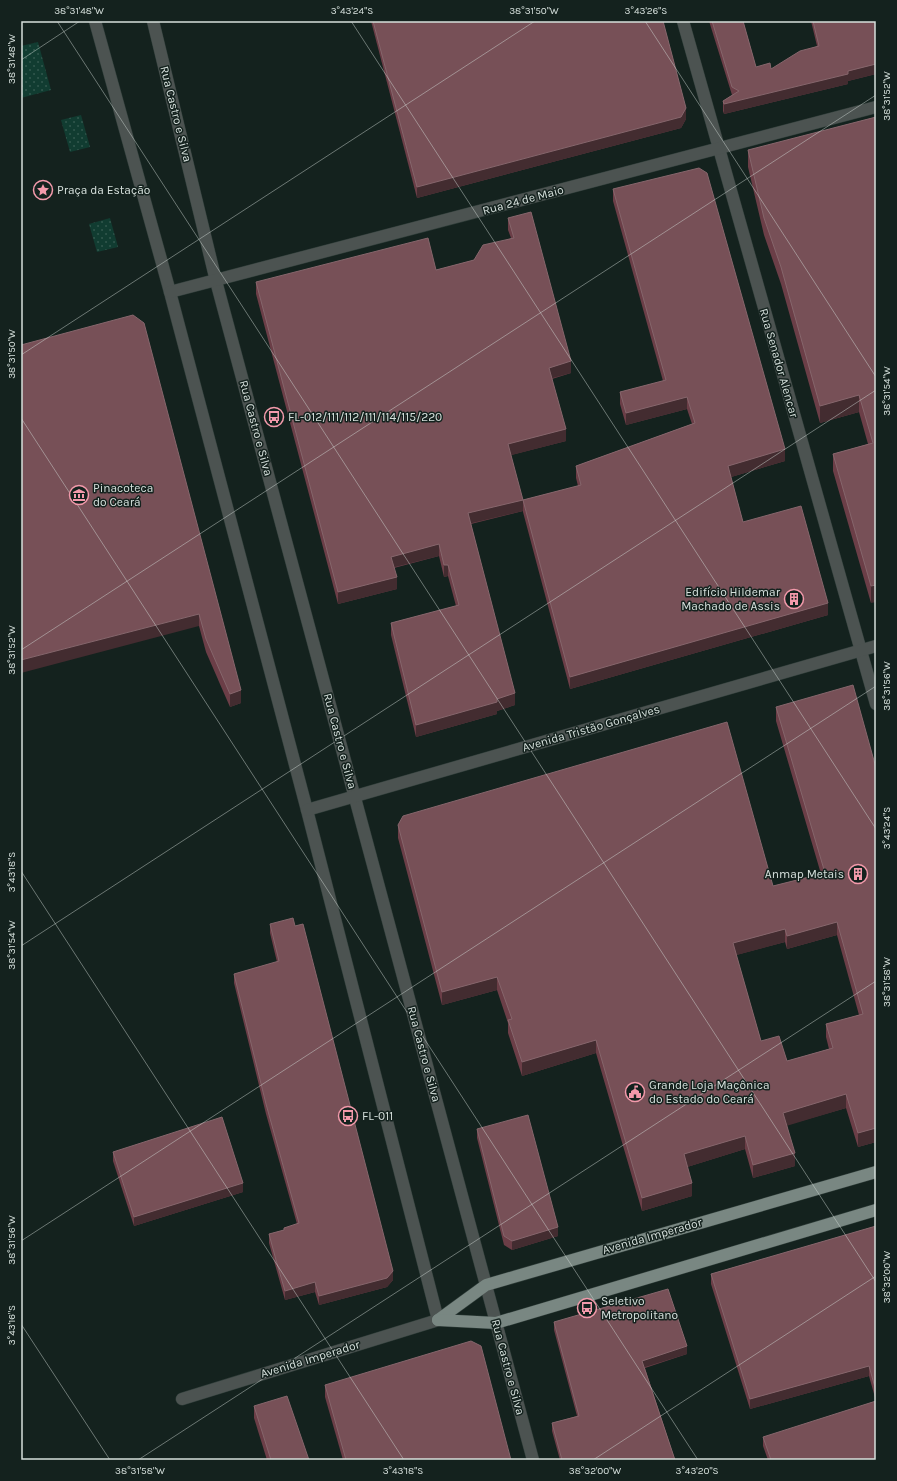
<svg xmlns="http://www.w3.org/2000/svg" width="897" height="1481" viewBox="0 0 897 1481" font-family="Karla,sans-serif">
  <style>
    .grass { fill: url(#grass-dots) }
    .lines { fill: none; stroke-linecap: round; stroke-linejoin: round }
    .minor-casing { stroke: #2f3d39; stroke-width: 13 }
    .major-casing { stroke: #2f3d39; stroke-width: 13 }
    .minor { stroke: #4c5351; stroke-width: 12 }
    .major { stroke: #798782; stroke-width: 12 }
    .wall { fill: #6b3e47; fill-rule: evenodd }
    .shaded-wall { fill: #432c30 }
    .building { fill: #775057; stroke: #86666c; fill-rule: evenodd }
    .ticks { fill: none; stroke: #d6e0dc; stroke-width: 1; stroke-opacity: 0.45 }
    .labels { text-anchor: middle; stroke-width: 3; stroke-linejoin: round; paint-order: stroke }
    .street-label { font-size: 12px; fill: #d6e0dc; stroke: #14221e }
    .poi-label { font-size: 12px; fill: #d6e0dc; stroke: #14221e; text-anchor: start }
    .neatline { fill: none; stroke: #d6e0dc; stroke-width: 1.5 }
    .ticks-label { font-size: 10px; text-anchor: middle; fill: #d6e0dc }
  </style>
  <defs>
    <pattern id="grass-dots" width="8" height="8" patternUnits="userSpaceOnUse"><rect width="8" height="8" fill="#113c31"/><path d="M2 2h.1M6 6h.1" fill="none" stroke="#33584e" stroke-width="1.8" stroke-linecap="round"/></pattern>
  </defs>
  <rect width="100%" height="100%" fill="#14221e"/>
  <!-- grass -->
  <g class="grass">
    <polygon points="38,42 51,90 21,98 21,46"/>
    <polygon points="81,115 90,147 70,152 61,120"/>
    <polygon points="110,218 118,247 97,252 89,224"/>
  </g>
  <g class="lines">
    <!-- minor casing -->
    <g class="minor-casing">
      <g id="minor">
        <polyline points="95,21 170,292 307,810 438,1320 182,1399"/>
        <polyline points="153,21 216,281 533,1460"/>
        <polyline points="683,21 876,704"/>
        <polyline points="170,292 876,107"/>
        <polyline points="307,810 876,646"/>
      </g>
    </g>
    <!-- major casing -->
    <g class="major-casing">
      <g id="major">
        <polyline points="438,1320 486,1285 876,1172"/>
        <polyline points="438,1320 496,1323 876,1210"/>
      </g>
    </g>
    <!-- minor -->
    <use href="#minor" class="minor"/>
    <!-- major -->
    <use href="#major" class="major"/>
  </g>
  <!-- wall -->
  <g class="wall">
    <polygon points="371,21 663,21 686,119 681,128 417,198"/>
    <polygon points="709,21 743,21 756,67 771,69 817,46 811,21 876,21 876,74 848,81 848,84 724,114 723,111 723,101 732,95"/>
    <polygon points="876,117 871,603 833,471 833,454 868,444 859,412 820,423 781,284 764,235 748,167 748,150"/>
    <polygon points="613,189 785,461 731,477 743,522 828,615 570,689 523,512 523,500 578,486 576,478 576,466 692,424 687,409 626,425 620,404 620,392 663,381 613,201"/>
    <polygon points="508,218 571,373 552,379 566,441 511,455 523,511 471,524 515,705 497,711 497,714 416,737 391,635 391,623 456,606 448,576 444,577 439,556 394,568 397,589 338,604 256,294 256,282 436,270 474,260 511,238 508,230"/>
    <polygon points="133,315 241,703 230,707 206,652 199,626"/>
    <path d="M 776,707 L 876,768 L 876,1142 L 858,1147 L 846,1108 L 787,1125 L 795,1166 L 753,1178 L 745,1149 L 687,1167 L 692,1196 L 642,1211 L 596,1053 L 522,1076 L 508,1033 L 508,1023 L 497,990 L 442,1005 L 398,838 L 398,825 L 773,886 L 821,874 L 776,721 ZM 837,935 L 859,1015 L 826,1024 L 826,1037 L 829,1049 L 787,1061 L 761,1041 L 736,955 L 785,942 L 787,949 Z"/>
    <polygon points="270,924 393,1280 387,1287 319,1305 315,1292 285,1300 269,1243 269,1234 284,1230 284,1228 297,1224 266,1114 234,983 234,974 277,962 270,933"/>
    <polygon points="477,1129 558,1236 512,1250 504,1245 477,1138"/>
    <polygon points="113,1152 243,1192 134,1226 113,1161"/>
    <polygon points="876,1226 876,1401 869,1376 750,1409 711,1284 711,1274"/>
    <polygon points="554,1322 687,1354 645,1368 675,1460 560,1460 552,1431 552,1423 577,1416 554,1330"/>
    <polygon points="325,1385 511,1460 343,1460 325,1397"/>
    <polygon points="254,1406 309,1460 267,1460 254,1418"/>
    <polygon points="763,1437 876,1460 768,1460 763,1446"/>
  </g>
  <!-- shaded-wall -->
  <g class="shaded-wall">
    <polygon points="876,64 876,74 848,81 848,84 724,114 724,104"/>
    <polygon points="686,108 686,119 681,128 417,198 417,187"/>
    <polygon points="571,361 571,373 549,379 549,368"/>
    <polygon points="859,395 859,412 820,423 820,406"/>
    <polygon points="687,397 687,409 626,425 626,413"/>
    <polygon points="566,429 566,441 508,456 508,444"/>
    <polygon points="785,449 785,461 728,478 728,466"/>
    <polygon points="523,500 523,511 468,524 468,513"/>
    <polygon points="439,544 439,556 391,568 391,557"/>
    <polygon points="444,565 448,565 448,576 444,577"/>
    <polygon points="397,577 397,589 338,604 338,592"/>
    <polygon points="876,585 876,602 871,603 871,586"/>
    <polygon points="828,603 828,615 570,689 570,677"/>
    <polygon points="199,614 199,626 21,673 21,660"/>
    <polygon points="241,690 241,703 230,707 230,694"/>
    <polygon points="515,693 515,705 497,711 497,714 416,737 416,725"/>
    <polygon points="837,922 837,935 787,949 787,936"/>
    <polygon points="785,929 785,942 733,956 733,943"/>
    <polygon points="497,977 497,990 442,1005 442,992"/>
    <polygon points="596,1040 596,1053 522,1076 522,1062"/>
    <polygon points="846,1094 846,1108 783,1127 783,1113"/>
    <polygon points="876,1128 876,1142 858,1147 858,1133"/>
    <polygon points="745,1136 745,1149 684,1168 684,1154"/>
    <polygon points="795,1153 795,1166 753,1178 753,1165"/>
    <polygon points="243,1183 243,1192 134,1226 134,1217"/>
    <polygon points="692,1183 692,1196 642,1211 642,1198"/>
    <polygon points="558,1227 558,1236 512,1250 512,1241"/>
    <polygon points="393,1271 393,1280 387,1287 319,1305 319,1296"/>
    <polygon points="315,1282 315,1292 285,1300 285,1291"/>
    <polygon points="687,1346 687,1354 642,1368 642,1361"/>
    <polygon points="869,1366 869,1376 750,1409 750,1399"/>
  </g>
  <!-- building -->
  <g class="building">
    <polygon points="373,21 663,21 686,108 681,117 417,187"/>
    <polygon points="712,21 743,21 756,67 770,63 771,69 800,51 819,46 813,21 876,21 876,64 848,71 848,74 724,104 723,101 739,91 732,87"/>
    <polygon points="876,117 876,585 871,586 833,454 873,443 859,395 820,406 781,267 764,218 748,150"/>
    <polygon points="699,168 707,173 785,449 728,466 743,522 801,506 828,603 570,677 523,500 581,485 576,466 695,423 687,397 626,413 620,392 666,380 613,189"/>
    <polygon points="531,212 571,361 549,368 566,429 508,444 523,500 468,513 515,693 497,699 497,702 416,725 391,623 459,605 448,565 444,565 439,544 391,557 397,577 338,592 256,282 428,238 436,270 474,260 483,245 514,238 508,218"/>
    <polygon points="133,315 144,323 241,690 230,694 206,639 199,614 21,660 21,345"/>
    <path d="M 853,685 L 876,768 L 876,1128 L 858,1133 L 846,1094 L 783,1113 L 795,1153 L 753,1165 L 745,1136 L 684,1154 L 692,1183 L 642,1198 L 596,1040 L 522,1062 L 508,1020 L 512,1019 L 497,977 L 442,992 L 398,825 L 403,816 L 727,722 L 773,886 L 825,873 L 776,707 ZM 837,922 L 863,1014 L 826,1024 L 833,1048 L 787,1061 L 779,1036 L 761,1041 L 733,943 L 785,929 L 787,936 Z"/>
    <polygon points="293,918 295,926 303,924 393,1271 387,1278 319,1296 315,1282 285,1291 276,1260 269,1234 284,1230 284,1228 299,1223 266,1104 234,974 279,961 270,924"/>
    <polygon points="528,1115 558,1227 512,1241 504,1236 477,1129"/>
    <polygon points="222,1117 243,1183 134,1217 113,1152"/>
    <polygon points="876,1226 876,1391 869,1366 750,1399 711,1274"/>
    <polygon points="668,1289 687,1346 642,1361 675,1460 562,1460 552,1423 579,1416 554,1322"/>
    <polygon points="471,1341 481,1346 511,1460 346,1460 325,1385"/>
    <polygon points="287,1396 309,1460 271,1460 254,1406"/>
    <polygon points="876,1401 876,1460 771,1460 763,1437"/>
  </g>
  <!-- ticks -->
  <path class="ticks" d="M 57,21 L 876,1282M 351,21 L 876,829M 645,21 L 876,377M 21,60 L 80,21M 21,355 L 535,21M 21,418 L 698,1460M 21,650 L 876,95M 21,871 L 404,1460M 21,946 L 876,390M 21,1241 L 876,686M 21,1324 L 110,1460M 138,1460 L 876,981M 593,1460 L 876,1276"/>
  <!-- icons -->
  <defs>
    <g id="sight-ring" transform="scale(1)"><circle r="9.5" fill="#14221e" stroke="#f39aab" stroke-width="1.5"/><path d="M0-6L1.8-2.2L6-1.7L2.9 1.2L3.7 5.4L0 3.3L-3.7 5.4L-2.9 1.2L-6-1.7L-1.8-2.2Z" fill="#f39aab"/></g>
    <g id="bus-ring" transform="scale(1)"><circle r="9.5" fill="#14221e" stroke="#f39aab" stroke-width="1.5"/><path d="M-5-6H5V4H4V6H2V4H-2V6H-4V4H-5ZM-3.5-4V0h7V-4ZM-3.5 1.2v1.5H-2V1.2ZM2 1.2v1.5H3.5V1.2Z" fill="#f39aab"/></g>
    <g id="museum-ring" transform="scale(1)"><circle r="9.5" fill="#14221e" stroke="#f39aab" stroke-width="1.5"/><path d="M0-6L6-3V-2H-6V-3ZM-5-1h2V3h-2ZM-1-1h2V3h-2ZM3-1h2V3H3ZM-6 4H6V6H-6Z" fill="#f39aab"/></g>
    <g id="building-ring" transform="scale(1)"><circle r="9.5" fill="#14221e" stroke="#f39aab" stroke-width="1.5"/><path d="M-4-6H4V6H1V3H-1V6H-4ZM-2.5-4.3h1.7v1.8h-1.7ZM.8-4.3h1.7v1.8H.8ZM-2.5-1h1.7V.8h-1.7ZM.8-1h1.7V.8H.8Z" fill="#f39aab"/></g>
    <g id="civic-ring" transform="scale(1)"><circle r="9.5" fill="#14221e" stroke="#f39aab" stroke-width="1.5"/><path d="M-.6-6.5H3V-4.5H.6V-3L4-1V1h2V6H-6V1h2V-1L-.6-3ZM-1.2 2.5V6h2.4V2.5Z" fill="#f39aab"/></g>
  </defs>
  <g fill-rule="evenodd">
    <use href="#sight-ring" x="43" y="190"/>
    <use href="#bus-ring" x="274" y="417"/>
    <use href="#museum-ring" x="79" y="495"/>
    <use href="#building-ring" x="794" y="599"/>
    <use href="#building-ring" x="858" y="874"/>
    <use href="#civic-ring" x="635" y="1092"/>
    <use href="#bus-ring" x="348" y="1116"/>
    <use href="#bus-ring" x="587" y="1308"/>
  </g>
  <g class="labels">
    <!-- street labels -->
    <g class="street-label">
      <text transform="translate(176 114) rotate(76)" y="4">Rua Castro e Silva</text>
      <text transform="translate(523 200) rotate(-15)" y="4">Rua 24 de Maio</text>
      <text transform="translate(779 363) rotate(74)" y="4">Rua Senador Alencar</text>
      <text transform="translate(256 428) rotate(75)" y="4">Rua Castro e Silva</text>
      <text transform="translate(591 728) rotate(-16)" y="4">Avenida Tristão Gonçalves</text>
      <text transform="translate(340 741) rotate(75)" y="4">Rua Castro e Silva</text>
      <text transform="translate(424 1054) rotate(75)" y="4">Rua Castro e Silva</text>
      <text transform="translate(652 1236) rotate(-16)" y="4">Avenida Imperador</text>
      <text transform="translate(310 1359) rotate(-17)" y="4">Avenida Imperador</text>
      <text transform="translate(508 1367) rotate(75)" y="4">Rua Castro e Silva</text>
    </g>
    <!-- poi labels -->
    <g class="poi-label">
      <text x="57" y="194">Praça da Estação</text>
      <text x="288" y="421">FL-012/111/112/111/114/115/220</text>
      <text x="93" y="492">Pinacoteca<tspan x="93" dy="14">do Ceará</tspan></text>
      <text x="780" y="596" text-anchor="end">Edifício Hildemar<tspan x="780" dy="14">Machado de Assis</tspan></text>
      <text x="844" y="878" text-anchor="end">Anmap Metais</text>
      <text x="649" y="1089">Grande Loja Maçônica<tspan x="649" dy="14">do Estado do Ceará</tspan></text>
      <text x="362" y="1120">FL-011</text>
      <text x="601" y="1305">Seletivo<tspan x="601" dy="14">Metropolitano</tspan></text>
    </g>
  </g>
  <!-- border -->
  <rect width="897" height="1481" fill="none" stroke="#14221e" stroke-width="44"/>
  <rect x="22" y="22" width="853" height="1437" class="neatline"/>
  <g class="ticks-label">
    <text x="79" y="14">38°31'48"W</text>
    <text x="352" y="14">3°43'24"S</text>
    <text x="534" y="14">38°31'50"W</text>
    <text x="646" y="14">3°43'26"S</text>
    <text transform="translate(11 59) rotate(-90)" y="4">38°31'48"W</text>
    <text transform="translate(886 96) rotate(-90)" y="4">38°31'52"W</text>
    <text transform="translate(11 354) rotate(-90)" y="4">38°31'50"W</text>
    <text transform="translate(886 391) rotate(-90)" y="4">38°31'54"W</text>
    <text transform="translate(11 650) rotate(-90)" y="4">38°31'52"W</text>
    <text transform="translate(886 686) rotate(-90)" y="4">38°31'56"W</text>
    <text transform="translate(886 828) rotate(-90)" y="4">3°43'24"S</text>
    <text transform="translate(11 872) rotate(-90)" y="4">3°43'18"S</text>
    <text transform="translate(11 945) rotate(-90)" y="4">38°31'54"W</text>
    <text transform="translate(886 982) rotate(-90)" y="4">38°31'58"W</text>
    <text transform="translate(11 1240) rotate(-90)" y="4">38°31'56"W</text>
    <text transform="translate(886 1277) rotate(-90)" y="4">38°32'00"W</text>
    <text transform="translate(11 1325) rotate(-90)" y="4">3°43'16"S</text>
    <text x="140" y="1474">38°31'58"W</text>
    <text x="403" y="1474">3°43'18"S</text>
    <text x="595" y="1474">38°32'00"W</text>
    <text x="697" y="1474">3°43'20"S</text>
  </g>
</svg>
